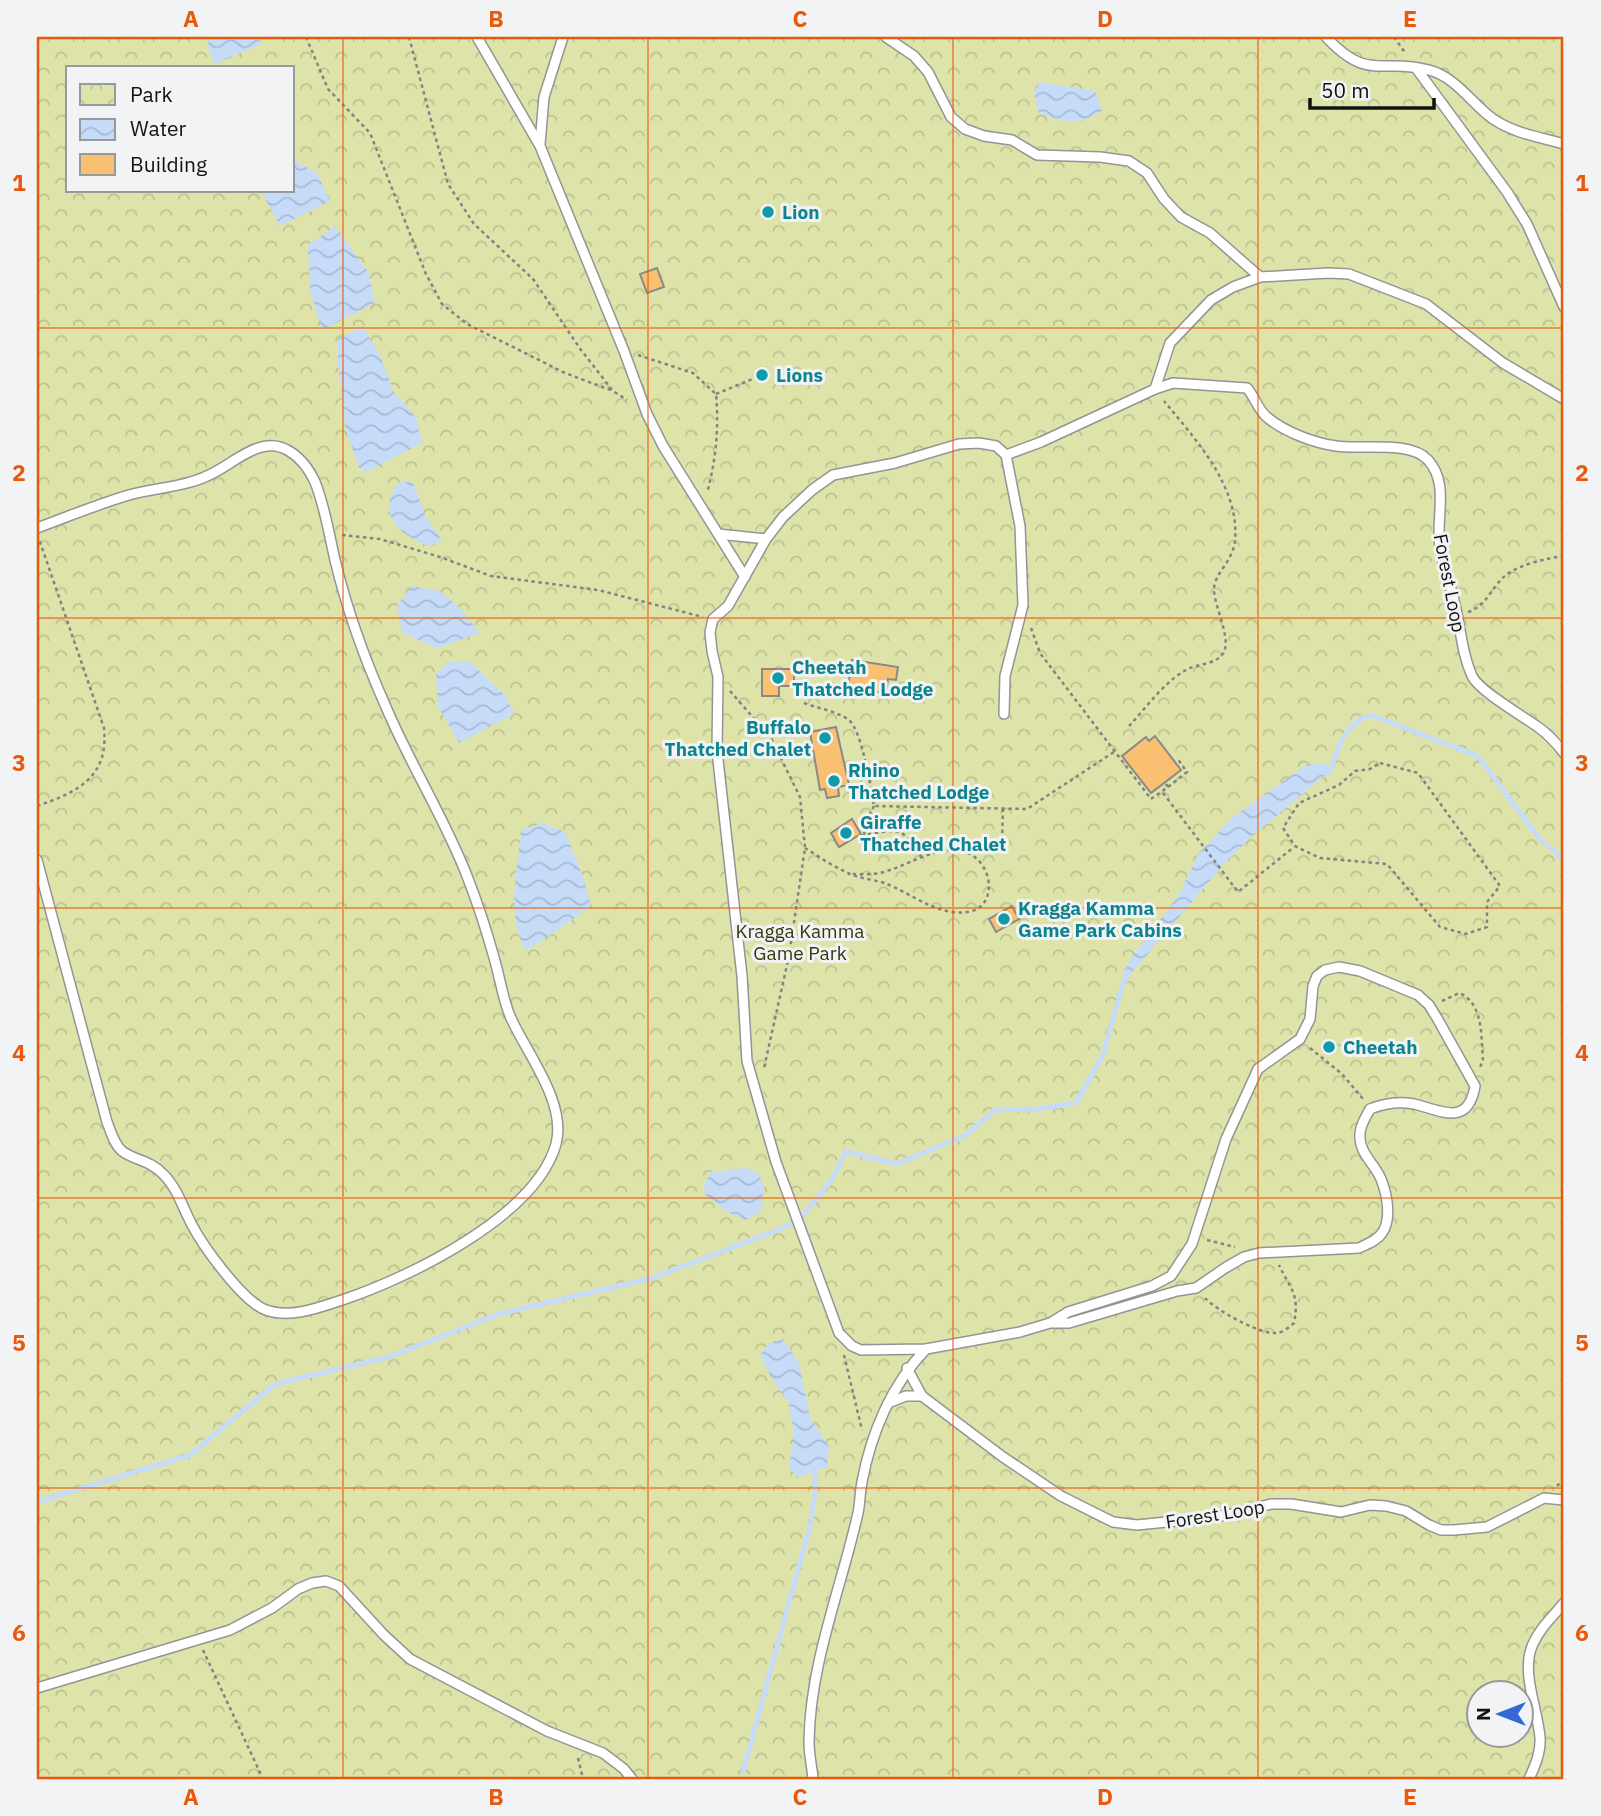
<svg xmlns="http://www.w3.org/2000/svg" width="1601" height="1816" viewBox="0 0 1601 1816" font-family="'IBM Plex Sans',sans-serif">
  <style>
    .park { fill: url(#park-crowns); fill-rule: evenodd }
    .water { fill: url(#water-waves) }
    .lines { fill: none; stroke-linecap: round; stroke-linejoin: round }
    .stream { stroke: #c5dbf8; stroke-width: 5 }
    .building { fill: #f9c072; stroke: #8a8988; stroke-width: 2 }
    .service-casing { stroke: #939495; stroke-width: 12 }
    .path { stroke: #828484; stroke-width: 2.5; stroke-dasharray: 3.5 3.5; stroke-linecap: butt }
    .service { stroke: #fff; stroke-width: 9 }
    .grid { fill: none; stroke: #e8590c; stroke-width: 2; stroke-opacity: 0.55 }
    .culture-dot { fill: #0f9aa8; stroke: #f1f3f4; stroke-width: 2.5 }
    .labels { text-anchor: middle; stroke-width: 6; stroke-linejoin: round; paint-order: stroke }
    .culture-label { font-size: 19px; font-weight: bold; fill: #0d838f; stroke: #f1f3f4; text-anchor: start }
    .street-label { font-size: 19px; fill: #111212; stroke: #f1f3f4 }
    .park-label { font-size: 19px; fill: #35370f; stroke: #f1f3f4 }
    .neatline { fill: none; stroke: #e8590c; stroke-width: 2.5 }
    .grid-label { font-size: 23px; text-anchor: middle; font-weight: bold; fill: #e8590c }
  </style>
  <defs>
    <pattern id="park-crowns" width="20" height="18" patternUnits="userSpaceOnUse" patternTransform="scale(1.75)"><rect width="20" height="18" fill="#dee3a9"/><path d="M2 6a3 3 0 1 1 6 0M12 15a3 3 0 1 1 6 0" fill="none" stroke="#bdc290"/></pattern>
    <pattern id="water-waves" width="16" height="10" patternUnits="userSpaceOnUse" patternTransform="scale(1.75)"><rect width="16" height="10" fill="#c5dbf8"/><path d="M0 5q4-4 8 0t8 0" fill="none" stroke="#a8bbd4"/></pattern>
  </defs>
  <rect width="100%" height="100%" fill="#f1f3f4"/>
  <!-- park -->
  <path class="park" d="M 37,37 L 1564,37 L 1564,1779 L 37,1779 ZM 68,68 L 292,68 L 292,191 L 68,191 ZM 1478,1694 L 1520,1694 L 1520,1736 L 1478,1736 Z"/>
  <!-- water -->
  <g class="water">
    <polygon points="211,37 258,37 261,44 215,64 207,46"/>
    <path d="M 1039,82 L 1095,91 L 1102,111 C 1079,126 1064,123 1039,113 L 1034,94 Z"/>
    <polygon points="292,159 317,173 330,201 280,226 261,191 292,191"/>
    <polygon points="335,226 369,273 375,303 322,330 310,291 308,245"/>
    <polygon points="363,326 381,358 394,393 416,417 422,443 366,472 359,468 345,427 338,363 338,339"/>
    <path d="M 399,482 L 413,482 L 425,515 L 442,541 L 429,546 C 398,534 375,514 399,482 Z"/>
    <polygon points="412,586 439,591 458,606 480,633 437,648 402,633 397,606"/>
    <polygon points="448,662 470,662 506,696 514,714 459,743 438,706 436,674"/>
    <polygon points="1325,763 1330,771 1251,837 1225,863 1123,983 1124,971 1136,951 1155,929 1181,891 1198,854 1233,817 1306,765"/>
    <path d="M 542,823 L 565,832 L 584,879 L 591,907 L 526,951 C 505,914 518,870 521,830 Z"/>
    <polygon points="745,1168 758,1172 764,1188 761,1211 746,1220 729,1213 705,1195 704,1184 711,1172"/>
    <polygon points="783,1339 799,1363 810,1418 829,1447 827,1467 797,1478 789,1466 794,1433 788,1402 772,1379 760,1355 769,1343"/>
  </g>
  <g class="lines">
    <!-- stream -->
    <g class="stream">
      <path d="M 1326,774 L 1330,771 C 1338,748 1345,722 1371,715 L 1478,756 L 1538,837 L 1564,860"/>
      <polyline points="37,1502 190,1455 275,1384 389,1357 499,1314 652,1278 773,1232 799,1220 831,1181 846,1151 896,1164 966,1135 995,1110 1037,1109 1076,1103 1103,1055 1123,983 1127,978"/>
      <polyline points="743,1772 811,1522 815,1491 815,1472"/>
    </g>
  </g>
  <!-- building -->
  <g class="building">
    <polygon points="657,268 664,287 647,293 640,274"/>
    <polygon points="852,660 898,667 896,680 888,679 886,693 848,687"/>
    <polygon points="762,669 794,669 794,686 779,686 779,696 762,696"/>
    <polygon points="836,727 849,785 838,787 839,796 827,798 825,789 820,790 810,732"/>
    <polygon points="1155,736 1181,770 1151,793 1122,756 1146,737 1149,741"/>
    <polygon points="852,819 861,834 839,847 831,833"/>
    <polygon points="1012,906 1019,919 996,932 989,919"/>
  </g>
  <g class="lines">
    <!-- service casing -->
    <g class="service-casing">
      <g id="service">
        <polyline points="477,37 540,146 624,351 647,414 663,446 745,577"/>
        <polyline points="886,37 914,56 928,72 951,117 965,129 984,136 1012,140 1037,155 1100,157 1129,161 1147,173 1164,199 1181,217 1210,233 1260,277"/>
        <path d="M 1326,37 C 1369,83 1381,57 1429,70 C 1456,77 1472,104 1493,119 C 1516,134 1539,137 1564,144"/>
        <polyline points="1416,68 1507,192 1527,224 1564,307"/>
        <polyline points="540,144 544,97 563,37"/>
        <path d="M 1155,389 L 1173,383 L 1247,388 C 1255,397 1258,411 1268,418 C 1285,432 1314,443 1336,446 C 1361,450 1410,440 1428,460 C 1450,484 1435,519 1440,547 C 1443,568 1452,588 1456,609 C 1461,631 1462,654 1472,676 C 1479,691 1523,716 1538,727 C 1548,734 1557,744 1564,753"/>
        <path d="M 37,528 C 67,517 98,504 129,495 C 158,487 189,487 215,472 C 238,460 262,435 289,451 C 301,458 309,469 315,482 C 325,507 329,534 335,560 C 347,610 365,660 386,707 C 410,764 444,817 467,876 C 478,904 487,932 495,961 C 500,979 503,999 510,1016 C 526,1053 567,1102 556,1144 C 536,1216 410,1277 345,1299 C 321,1307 291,1319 266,1310 C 243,1302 203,1246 192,1225 C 183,1208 177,1188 164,1175 C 149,1159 135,1161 122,1151 C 114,1144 111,1132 107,1122 L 37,860"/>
        <polyline points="718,534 766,539"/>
        <polyline points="1004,714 1005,676 1023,605 1020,526 1006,455"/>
        <path d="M 1050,1323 L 1069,1323 L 1177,1291 L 1196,1288 L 1225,1268 L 1244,1257 L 1259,1253 L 1359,1248 C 1367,1244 1377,1241 1382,1233 C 1392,1219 1387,1194 1381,1179 C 1375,1164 1358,1152 1360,1134 C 1360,1125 1366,1117 1370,1109 C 1385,1103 1399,1101 1414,1104 C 1440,1110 1468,1128 1475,1086 L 1437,1018 L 1429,1005 L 1418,995 L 1360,971 L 1339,967 L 1325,970 L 1317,976 L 1313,986 L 1310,1019 L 1300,1039 L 1258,1069 L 1226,1139 L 1192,1244 L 1171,1276 L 1152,1286 L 1068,1312 L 1050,1323 L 1020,1332 L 926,1349 L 861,1350 L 852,1346 L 839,1333 L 776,1162 L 747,1061 L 742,976 L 717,751 L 718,677 L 712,651 L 710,632 L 713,619 L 728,606 L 766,539 L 783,517 L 812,490 L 833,475 L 895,463 L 959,444 L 979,443 L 996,446 L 1006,455 L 1041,442 L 1155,389 L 1170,343 L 1211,300 L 1233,287 L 1260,277 L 1328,273 L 1349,274 L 1426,304 L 1503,363 L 1564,399"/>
        <polyline points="907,1368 922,1396 1003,1457 1061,1496 1113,1522 1137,1525 1206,1518 1227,1515 1271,1504 1291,1504 1341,1512 1370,1505 1386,1506 1406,1511 1429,1525 1441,1530 1454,1530 1487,1527 1544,1498 1564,1500"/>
        <polyline points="888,1403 906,1396 922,1396"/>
        <polyline points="37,1688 230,1630 272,1608 298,1589 312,1583 326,1581 339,1586 384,1635 410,1659 547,1731 603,1753 624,1769 632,1779"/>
        <path d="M 813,1779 C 812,1767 809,1755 809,1742 C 810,1663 841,1589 858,1513 C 860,1503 860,1492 862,1482 C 871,1433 892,1384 926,1349"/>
        <path d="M 1529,1779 C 1535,1766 1541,1752 1540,1738 C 1538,1709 1521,1674 1532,1646 C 1539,1629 1552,1617 1564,1603"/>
      </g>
    </g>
    <!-- path -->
    <g class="path">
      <polyline points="306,37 328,89 370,133 426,274 442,304 467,324 565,373 613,391"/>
      <polyline points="409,37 448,184 474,224 533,279 581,350 613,391 627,400"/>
      <polyline points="1394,37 1406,54"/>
      <path d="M 638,355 L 693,373 L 716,394 C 719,428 716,460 707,493"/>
      <polyline points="716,394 762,375"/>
      <polyline points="342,535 380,539 440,557 491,576 598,590 703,617"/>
      <path d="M 1468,612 C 1487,606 1491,587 1506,575 C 1520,564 1548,558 1564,556"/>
      <polyline points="1031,628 1040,653 1151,799 1168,787 1165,783"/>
      <polyline points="730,691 771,738 800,797 805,848 789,956 764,1068"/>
      <path d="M 804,703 C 817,708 840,712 850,721 C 862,733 871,788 874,806 L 1027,809 L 1114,752"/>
      <path d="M 1129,726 C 1146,708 1164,682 1186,670 C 1198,663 1217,665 1224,652 C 1231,637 1214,606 1214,589 C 1214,574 1233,561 1235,541 C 1240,487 1196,440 1164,401"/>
      <polygon points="1380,763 1418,773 1500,886 1487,902 1487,927 1466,934 1440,927 1387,864 1320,858 1295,846 1283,828 1299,803 1339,785 1355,771 1370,769"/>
      <polyline points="1168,787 1187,772 1177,758"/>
      <polyline points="1163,793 1238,892 1294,847"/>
      <path d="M 37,806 C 78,792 109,777 104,728 L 39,539"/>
      <path d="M 874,806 L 865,823 L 864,835 C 901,829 900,825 922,858"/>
      <polyline points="1002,840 1003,809"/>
      <path d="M 805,848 C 818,856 832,866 846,872 C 859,879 874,879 887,884 C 914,895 942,919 972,911 C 999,903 992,858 962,851 C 936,845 906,867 880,873 C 870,875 858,874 848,874"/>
      <path d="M 1442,1001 L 1459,993 C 1484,1003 1481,1038 1483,1061 L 1479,1069"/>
      <polyline points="1310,1048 1342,1074 1363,1099"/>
      <polyline points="1207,1240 1235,1247"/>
      <path d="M 1205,1298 C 1216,1310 1259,1334 1275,1333 C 1283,1333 1289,1327 1294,1323 C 1300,1293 1290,1289 1279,1265"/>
      <polyline points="844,1355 862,1430"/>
      <polyline points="1557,1486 1564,1479"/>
      <polyline points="203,1650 263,1779"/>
      <polyline points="578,1758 583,1779"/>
    </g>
    <!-- service -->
    <use href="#service" class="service"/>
  </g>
  <!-- grid -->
  <path class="grid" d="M 343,37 L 343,1779M 648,37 L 648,1779M 953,37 L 953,1779M 1258,37 L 1258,1779M 37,328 L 1564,328M 37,618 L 1564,618M 37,908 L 1564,908M 37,1198 L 1564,1198M 37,1488 L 1564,1488"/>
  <!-- markers -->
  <g class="culture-dot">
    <circle cx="768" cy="212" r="7"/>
    <circle cx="762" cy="375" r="7"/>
    <circle cx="778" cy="678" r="7"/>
    <circle cx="825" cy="738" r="7"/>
    <circle cx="834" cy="781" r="7"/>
    <circle cx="846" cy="833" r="7"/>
    <circle cx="1004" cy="919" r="7"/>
    <circle cx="1329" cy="1047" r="7"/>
  </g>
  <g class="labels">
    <!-- culture labels -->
    <g class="culture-label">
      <text x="782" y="219">Lion</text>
      <text x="776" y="382">Lions</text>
      <text x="792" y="674">Cheetah<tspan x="792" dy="22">Thatched Lodge</tspan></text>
      <text x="811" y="734" text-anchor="end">Buffalo<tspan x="811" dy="22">Thatched Chalet</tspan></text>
      <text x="848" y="777">Rhino<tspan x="848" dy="22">Thatched Lodge</tspan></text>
      <text x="860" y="829">Giraffe<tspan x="860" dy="22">Thatched Chalet</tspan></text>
      <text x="1018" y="915">Kragga Kamma<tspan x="1018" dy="22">Game Park Cabins</tspan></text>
      <text x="1343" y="1054">Cheetah</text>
    </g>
    <!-- street labels -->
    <g class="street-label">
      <text transform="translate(1450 583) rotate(79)" y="7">Forest Loop</text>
      <text transform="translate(1215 1514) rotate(-9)" y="7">Forest Loop</text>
    </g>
    <!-- park labels -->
    <g class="park-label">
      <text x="800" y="938">Kragga Kamma<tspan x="800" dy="22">Game Park</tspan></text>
    </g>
  </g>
  <!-- border -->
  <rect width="1601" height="1816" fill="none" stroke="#f1f3f4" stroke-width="77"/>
  <!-- legend -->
  <rect x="66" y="66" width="228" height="126" fill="#f1f3f4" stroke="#97999a" stroke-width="2"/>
  <rect x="80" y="84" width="35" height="21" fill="url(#park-crowns)" stroke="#97999a" stroke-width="2"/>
  <text x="130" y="102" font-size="21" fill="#111212">Park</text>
  <rect x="80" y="119" width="35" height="21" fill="url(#water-waves)" stroke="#97999a" stroke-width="2"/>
  <text x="130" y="136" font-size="21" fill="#111212">Water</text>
  <rect x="80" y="154" width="35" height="21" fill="#f9c072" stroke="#97999a" stroke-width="2"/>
  <text x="130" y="172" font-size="21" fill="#111212">Building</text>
  <!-- north arrow -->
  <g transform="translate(1500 1714) rotate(270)"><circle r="33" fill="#f1f3f4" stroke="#97999a" stroke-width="2"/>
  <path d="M0-5L12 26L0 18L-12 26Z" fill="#3667d7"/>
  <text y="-10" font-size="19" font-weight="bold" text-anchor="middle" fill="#111212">N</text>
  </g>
  <!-- scale -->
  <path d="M1310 98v10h124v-10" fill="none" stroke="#111212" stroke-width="3.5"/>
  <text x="1321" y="98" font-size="21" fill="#111212" stroke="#f1f3f4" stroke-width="5" paint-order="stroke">50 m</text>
  <rect x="38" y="38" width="1524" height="1740" class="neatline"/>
  <g class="grid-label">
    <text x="191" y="27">A</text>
    <text x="496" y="27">B</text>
    <text x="800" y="27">C</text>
    <text x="1105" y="27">D</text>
    <text x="1410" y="27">E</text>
    <text x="19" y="191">1</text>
    <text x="1582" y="191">1</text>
    <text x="19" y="481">2</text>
    <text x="1582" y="481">2</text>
    <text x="19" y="771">3</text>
    <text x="1582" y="771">3</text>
    <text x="19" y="1061">4</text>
    <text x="1582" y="1061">4</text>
    <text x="19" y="1351">5</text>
    <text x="1582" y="1351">5</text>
    <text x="19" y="1641">6</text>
    <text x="1582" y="1641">6</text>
    <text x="191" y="1805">A</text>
    <text x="496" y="1805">B</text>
    <text x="800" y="1805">C</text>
    <text x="1105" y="1805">D</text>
    <text x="1410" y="1805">E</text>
  </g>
</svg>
